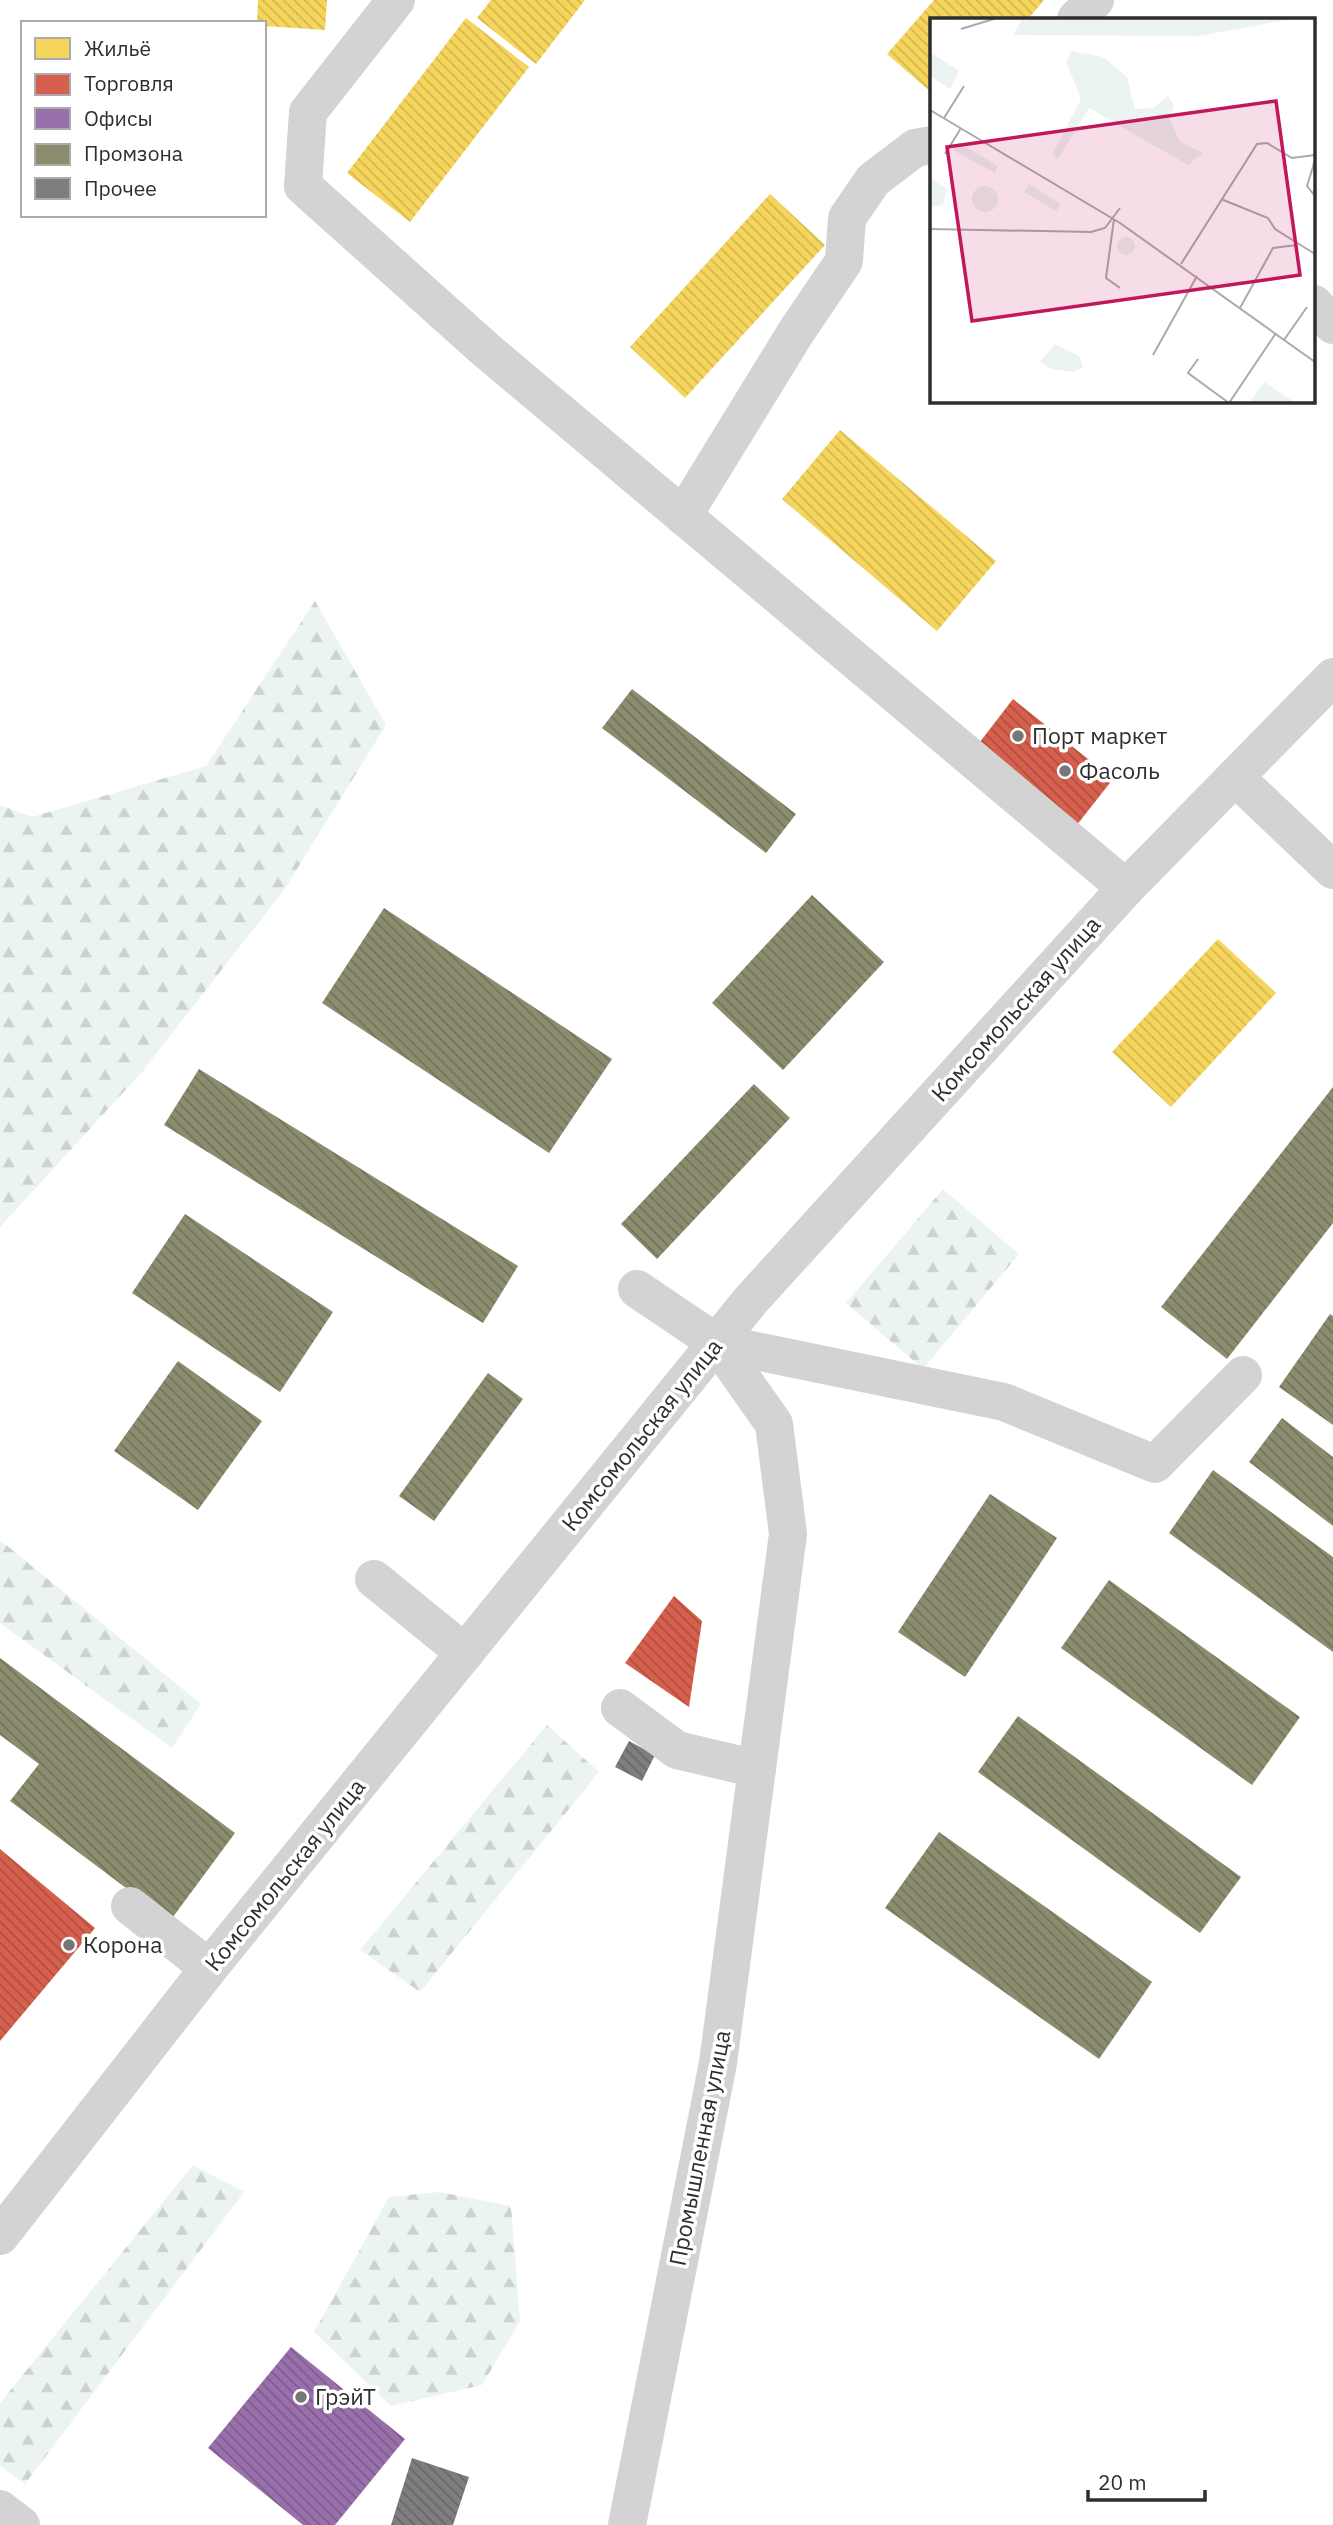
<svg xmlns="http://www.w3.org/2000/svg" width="1333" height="2525" viewBox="0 0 1333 2525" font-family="'IBM Plex Sans',sans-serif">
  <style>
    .forest { fill: url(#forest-firs) }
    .homes { fill: url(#homes-back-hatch) }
    .shops { fill: url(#shops-back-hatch) }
    .offices { fill: url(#offices-back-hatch) }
    .industry { fill: url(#industry-back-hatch) }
    .building { fill: url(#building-back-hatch) }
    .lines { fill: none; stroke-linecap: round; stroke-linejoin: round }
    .minor { stroke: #d3d3d3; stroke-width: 38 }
    .poi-dot { fill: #777; stroke: #fff; stroke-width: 2.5 }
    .labels { text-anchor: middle; stroke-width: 7; stroke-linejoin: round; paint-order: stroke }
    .poi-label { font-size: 23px; fill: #2e2e2e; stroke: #fff; text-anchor: start }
    .street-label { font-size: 23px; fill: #2e2e2e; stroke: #fff }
    .inset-road { fill: none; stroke: #ababab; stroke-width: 2 }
    .view { fill: #c2185b; fill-opacity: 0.15; stroke: #c2185b; stroke-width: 3.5 }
    .inset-edge { fill: none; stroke: #2e2e2e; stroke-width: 3.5 }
  </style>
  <defs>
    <pattern id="forest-firs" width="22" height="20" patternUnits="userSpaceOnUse" patternTransform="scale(1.75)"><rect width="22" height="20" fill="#ecf4f1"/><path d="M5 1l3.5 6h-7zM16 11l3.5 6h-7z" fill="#cbd2cf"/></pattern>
    <pattern id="homes-back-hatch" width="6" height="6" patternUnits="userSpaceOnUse" patternTransform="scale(1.75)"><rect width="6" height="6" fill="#f6d55c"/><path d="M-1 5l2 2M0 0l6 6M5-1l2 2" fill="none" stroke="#d3b750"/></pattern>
    <pattern id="shops-back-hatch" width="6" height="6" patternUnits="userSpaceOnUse" patternTransform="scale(1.75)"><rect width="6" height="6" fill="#d6604d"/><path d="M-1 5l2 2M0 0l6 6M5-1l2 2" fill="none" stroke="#ae5040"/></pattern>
    <pattern id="offices-back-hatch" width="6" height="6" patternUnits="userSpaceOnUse" patternTransform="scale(1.75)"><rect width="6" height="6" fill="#9970ab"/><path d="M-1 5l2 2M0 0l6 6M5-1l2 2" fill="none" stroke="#7d5c8c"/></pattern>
    <pattern id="industry-back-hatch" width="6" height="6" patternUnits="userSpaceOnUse" patternTransform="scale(1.75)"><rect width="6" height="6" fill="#8c8c6e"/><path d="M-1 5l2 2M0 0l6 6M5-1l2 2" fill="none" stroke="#73735b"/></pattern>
    <pattern id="building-back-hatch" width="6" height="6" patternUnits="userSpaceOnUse" patternTransform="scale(1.75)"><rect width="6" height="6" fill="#7e7e7e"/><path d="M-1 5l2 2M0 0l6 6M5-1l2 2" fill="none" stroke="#686868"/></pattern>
  </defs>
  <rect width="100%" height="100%" fill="#fff"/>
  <!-- forest -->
  <g class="forest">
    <polygon points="315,601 386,725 284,890 141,1073 0,1227 0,805 32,817 206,766"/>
    <polygon points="943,1189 1019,1254 923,1369 846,1303"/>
    <polygon points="0,1540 201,1704 172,1748 0,1623"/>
    <polygon points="547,1725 599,1772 420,1992 360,1950"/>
    <polygon points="193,2165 244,2192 25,2484 0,2466 0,2403"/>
    <polygon points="439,2192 511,2206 520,2321 482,2385 391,2406 314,2332 389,2197"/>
  </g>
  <!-- homes -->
  <g class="homes">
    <polygon points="258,0 327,0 325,30 264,26 264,23 257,23"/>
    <polygon points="491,0 585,0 536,64 477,18"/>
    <polygon points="934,0 1044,0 1028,19 932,19 932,93 887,54"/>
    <polygon points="466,18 529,67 410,222 347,173"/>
    <polygon points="770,194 825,245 685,398 630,347"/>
    <polygon points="840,430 996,561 937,631 782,499"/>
    <polygon points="1218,939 1276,993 1171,1107 1112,1052"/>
  </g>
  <!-- shops -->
  <g class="shops">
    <polygon points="1013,699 1113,779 1076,826 976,747"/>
    <polygon points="674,1596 702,1621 689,1707 625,1663"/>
    <polygon points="0,1849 95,1928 0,2041"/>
  </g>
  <!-- offices -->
  <polygon class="offices" points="291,2347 405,2439 335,2525 303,2525 208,2448"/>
  <!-- industry -->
  <g class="industry">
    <polygon points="632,689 796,814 766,853 602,728"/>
    <polygon points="812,895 884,962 783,1070 712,1003"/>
    <polygon points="384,908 612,1059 549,1153 322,1003"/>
    <polygon points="199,1069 518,1266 483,1323 164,1125"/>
    <polygon points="754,1084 790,1118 657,1259 621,1224"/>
    <polygon points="1333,1087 1333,1223 1227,1359 1161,1307"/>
    <polygon points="185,1214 333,1312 280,1392 132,1293"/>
    <polygon points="1330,1314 1333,1316 1333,1425 1279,1387"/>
    <polygon points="178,1361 262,1421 198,1510 114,1451"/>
    <polygon points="488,1373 523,1399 434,1521 399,1496"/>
    <polygon points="1282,1418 1333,1457 1333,1526 1249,1462"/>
    <polygon points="1213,1470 1333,1557 1333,1652 1169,1533"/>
    <polygon points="990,1494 1057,1538 965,1677 898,1632"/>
    <polygon points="1109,1580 1300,1717 1252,1785 1061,1648"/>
    <polygon points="0,1658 235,1833 170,1921 10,1801 39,1764 0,1735"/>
    <polygon points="1018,1716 1241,1877 1200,1933 978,1772"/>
    <polygon points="939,1832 1152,1982 1099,2059 885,1908"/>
  </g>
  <!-- building -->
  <g class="building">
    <polygon points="629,1741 655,1755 642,1781 615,1767"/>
    <polygon points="412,2458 469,2477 453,2525 391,2525"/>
  </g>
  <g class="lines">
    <!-- minor -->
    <g class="minor">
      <polyline points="396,0 308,112 303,186 486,350 1126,888"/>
      <polyline points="1076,19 1095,0"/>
      <polyline points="1314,304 1333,325"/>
      <polyline points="683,516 796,332 844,261 847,218 873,180 915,148 932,145"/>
      <polyline points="1235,777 1333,870"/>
      <polyline points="717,1343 1004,1402 1155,1464 1243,1375"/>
      <polyline points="374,1579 465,1653"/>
      <polyline points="620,1708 677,1750 757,1769"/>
      <polyline points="130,1906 209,1968"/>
      <polyline points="0,2236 209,1968 751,1300 1126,888 1333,677"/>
      <polyline points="0,2509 21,2525"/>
      <polyline points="627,2525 718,2063 788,1534 774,1424 717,1343 637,1289"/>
    </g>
  </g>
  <!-- markers -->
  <g class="poi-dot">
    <circle cx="1018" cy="736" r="7"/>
    <circle cx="1065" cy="771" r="7"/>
    <circle cx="69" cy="1945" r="7"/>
    <circle cx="301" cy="2397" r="7"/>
  </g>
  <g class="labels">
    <!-- poi labels -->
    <g class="poi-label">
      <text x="1032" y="744">Порт маркет</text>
      <text x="1079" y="779">Фасоль</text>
      <text x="83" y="1953">Корона</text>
      <text x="315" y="2405">ГрэйТ</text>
    </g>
    <!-- street labels -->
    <g class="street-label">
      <text transform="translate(1016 1009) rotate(-48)" y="8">Комсомольская улица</text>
      <text transform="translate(642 1435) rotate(-51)" y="8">Комсомольская улица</text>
      <text transform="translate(285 1875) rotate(-51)" y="8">Комсомольская улица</text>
      <text transform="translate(700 2148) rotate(-79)" y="8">Промышленная улица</text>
    </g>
  </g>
  <!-- overview -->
  <g transform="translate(930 18)">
    <rect width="385" height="385" fill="#fff"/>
    <path d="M 93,0 L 270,1 L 368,0 L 269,18 L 83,17 ZM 141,33 L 173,39 L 197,59 L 205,91 L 223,90 L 238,78 L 244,87 L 240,102 L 250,124 L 273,135 L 258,147 L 159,90 L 128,141 L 122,137 L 151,81 L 136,43 ZM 0,34 L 29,53 L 20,71 L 0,58 ZM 28,124 L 68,148 L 65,155 L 23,132 ZM 0,160 L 17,171 L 13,187 L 0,190 ZM 99,166 L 131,186 L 126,193 L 94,174 ZM42 181a13 13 0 1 1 26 0a13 13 0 1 1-26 0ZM187 228a9 9 0 1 1 18 0a9 9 0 1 1-18 0ZM 125,326 L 149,338 L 153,349 L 144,354 L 122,351 L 110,344 ZM 334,364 L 366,385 L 319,385 Z" fill="#ecf4f1"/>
    <path class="inset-road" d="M 31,11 L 67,0M 0,92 L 190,205 L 385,344M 14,100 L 34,68M 15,136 L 31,110M 385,142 L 377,168 L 385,178M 291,181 L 338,200 L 345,211 L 385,236M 184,201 L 176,260 L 190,270M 0,211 L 161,214 L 175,210 L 190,190M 251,246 L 327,126 L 337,125 L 362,140 L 385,137M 310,290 L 343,230 L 367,227M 354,322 L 377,289M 223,337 L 267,258M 268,341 L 258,355 L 299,385M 299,385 L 346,315"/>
    <path class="view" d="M 346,83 L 370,257 L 42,303 L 17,129 Z"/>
    <rect width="385" height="385" class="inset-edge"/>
  </g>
  <!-- legend -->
  <rect x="21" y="21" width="245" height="196" fill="#ffffff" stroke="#ababab" stroke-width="2"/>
  <rect x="35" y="38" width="35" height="21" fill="#f6d55c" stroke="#ababab" stroke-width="2"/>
  <text x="84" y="56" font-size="21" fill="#2e2e2e">Жильё</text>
  <rect x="35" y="74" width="35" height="21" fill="#d6604d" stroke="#ababab" stroke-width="2"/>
  <text x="84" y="91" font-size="21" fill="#2e2e2e">Торговля</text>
  <rect x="35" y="108" width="35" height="21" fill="#9970ab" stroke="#ababab" stroke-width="2"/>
  <text x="84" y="126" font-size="21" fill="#2e2e2e">Офисы</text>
  <rect x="35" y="144" width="35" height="21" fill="#8c8c6e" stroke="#ababab" stroke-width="2"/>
  <text x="84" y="161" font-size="21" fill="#2e2e2e">Промзона</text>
  <rect x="35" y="178" width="35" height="21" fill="#7e7e7e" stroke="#ababab" stroke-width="2"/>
  <text x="84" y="196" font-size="21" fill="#2e2e2e">Прочее</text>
  <!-- scale -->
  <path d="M1088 2490v10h117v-10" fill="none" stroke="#2e2e2e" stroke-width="3.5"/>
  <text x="1098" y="2490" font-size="21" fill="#2e2e2e" stroke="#ffffff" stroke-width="5" paint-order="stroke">20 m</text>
</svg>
